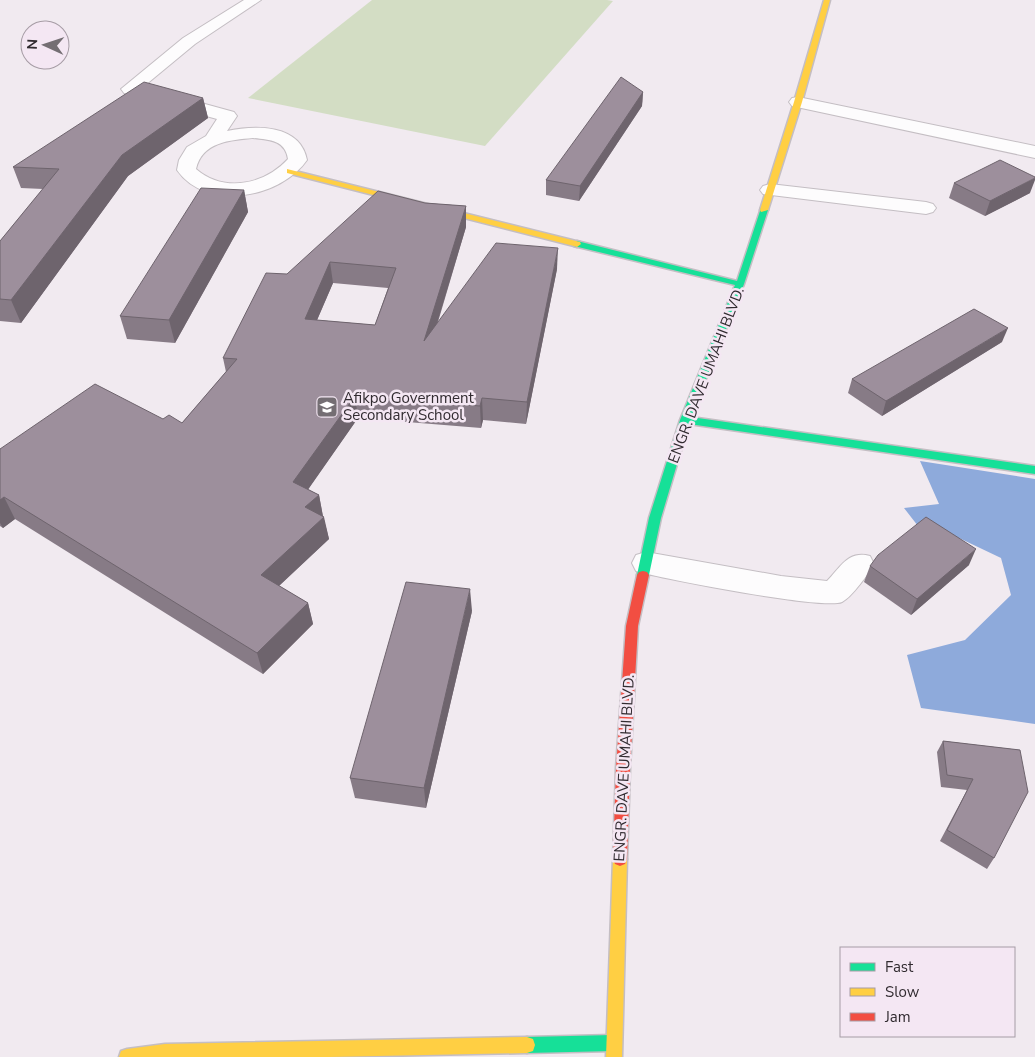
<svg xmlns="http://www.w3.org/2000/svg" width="1035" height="1057" viewBox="0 0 1035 1057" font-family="'Nunito Sans',sans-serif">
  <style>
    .green { fill: #d3ddc4 }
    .water { fill: #8eaadb }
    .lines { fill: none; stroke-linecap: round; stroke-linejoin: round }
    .street-casing { stroke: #c4bec3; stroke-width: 2 }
    .fast-casing { stroke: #c4bec3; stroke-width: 3 }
    .slow-casing { stroke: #c4bec3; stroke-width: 3 }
    .jam-casing { stroke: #c4bec3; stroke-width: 3 }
    .street { fill: #fdfcfd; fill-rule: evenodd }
    .fast { fill: #16e098; fill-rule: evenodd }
    .slow { fill: #ffcf43; fill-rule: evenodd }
    .jam { fill: #f24e42; fill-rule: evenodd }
    .wall { fill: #877b86; fill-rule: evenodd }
    .shaded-wall { fill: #6e646d }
    .building { fill: #9d8f9c; stroke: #6e646d; fill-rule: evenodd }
    .labels { text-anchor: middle; stroke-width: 5; stroke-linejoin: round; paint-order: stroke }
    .street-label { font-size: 15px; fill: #312b30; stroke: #f4e7f3 }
    .poi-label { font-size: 15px; fill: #312b30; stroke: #f4e7f3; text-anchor: start }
  </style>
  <rect width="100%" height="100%" fill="#f1eaf0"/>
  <!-- green -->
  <polygon class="green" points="372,0 607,0 613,1 485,146 248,98"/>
  <!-- water -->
  <polygon class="water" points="920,461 1035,479 1035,724 921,708 907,655 965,640 1011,595 1001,558 959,538 925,535 904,508 939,504"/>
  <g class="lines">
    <!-- street casing -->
    <g class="street-casing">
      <g id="street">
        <path d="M 244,0 L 261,0 L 195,44 L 143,87 L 234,112 L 237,116 L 227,131 C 256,125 300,124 307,160 C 281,198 206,212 177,170 L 179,160 L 187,147 L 206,136 L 217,119 L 124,93 L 121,89 L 183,38 ZM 253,138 C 270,140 285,140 288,159 C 264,185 224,193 196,169 C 202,142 230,140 253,138 Z"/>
        <polygon points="798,97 1035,146 1035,158 792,106 789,102 792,98"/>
        <polygon points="770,184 926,202 933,204 936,208 933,212 926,214 763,194 760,190 763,186"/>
        <path d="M 646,552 L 781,576 L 827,581 C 841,567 848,550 870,556 L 874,564 C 869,573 852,597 842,602 C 825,610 662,579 636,571 L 632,563 L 636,555 Z"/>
      </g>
    </g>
    <!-- fast casing -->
    <g class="fast-casing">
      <g id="fast">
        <polygon points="761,208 768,210 744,284 691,417 1035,466 1035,474 689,424 661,518 649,575 647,578 639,578 637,575 649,518 680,420 735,285 574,246 573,244 577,241 737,281"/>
        <polygon points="613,1035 619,1037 621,1043 619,1049 613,1051 527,1053 521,1051 519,1045 521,1039 527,1037"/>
      </g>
    </g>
    <!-- slow casing -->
    <g class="slow-casing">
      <g id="slow">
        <polygon points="824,0 830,0 802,102 768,210 761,212 760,210 794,102"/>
        <polygon points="287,169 580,242 581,244 577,247 574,246 287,173"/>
        <polygon points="620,852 625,854 627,859 622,1057 606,1057 613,859 615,854"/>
        <polygon points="527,1037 533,1039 535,1045 533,1051 527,1053 328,1057 119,1057 121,1051 127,1049 165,1044"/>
      </g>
    </g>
    <!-- jam casing -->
    <g class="jam-casing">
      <polygon id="jam" points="643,571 647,572 649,575 638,626 630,768 627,859 625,864 620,866 615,864 613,859 616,768 626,626 637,575 639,572"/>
    </g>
    <!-- street -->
    <use href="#street" class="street"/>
    <!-- fast -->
    <use href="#fast" class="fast"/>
    <!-- slow -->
    <use href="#slow" class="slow"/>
    <!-- jam -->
    <use href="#jam" class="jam"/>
  </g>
  <!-- wall -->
  <g class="wall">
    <polygon points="643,92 642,106 579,201 546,195 546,180"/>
    <polygon points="203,98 208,118 128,176 21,323 0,321 0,241 43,189 21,188 13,167"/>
    <polygon points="954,183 1030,193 985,216 949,198"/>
    <polygon points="244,190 248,212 175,343 127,339 120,316"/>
    <path d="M 425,203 L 466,206 L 466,227 L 438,322 L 557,269 L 526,424 L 483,420 L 481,428 L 358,418 L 308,489 L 319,495 L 323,516 L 329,539 L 279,586 L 308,603 L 313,624 L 263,674 L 15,519 L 3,528 L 0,526 L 0,449 L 182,423 L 226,372 L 223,358 L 287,274 ZM 333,283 L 388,288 L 375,325 L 317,320 Z"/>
    <polygon points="1002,342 882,416 848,393 852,379"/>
    <polygon points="969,565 911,615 864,582 870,566"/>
    <polygon points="472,611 426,808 355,798 350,778"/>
    <polygon points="943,741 1020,750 994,858 987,869 940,841 967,790 941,787 937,752"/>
  </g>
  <!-- shaded-wall -->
  <g class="shaded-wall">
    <polygon points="643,92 642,106 579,201 580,186"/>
    <polygon points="203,98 208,118 128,176 21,323 11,300 122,155"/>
    <polygon points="1035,178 1035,180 1030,193 985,216 990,201"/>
    <polygon points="244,190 248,212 175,343 169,320"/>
    <polygon points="466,206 466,227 425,363 424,341"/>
    <polygon points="558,248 557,269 526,424 527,402"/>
    <polygon points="330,262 333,283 308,341 305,319"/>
    <polygon points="1008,328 1002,342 882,416 886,401"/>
    <polygon points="355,396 358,418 298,504 293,482"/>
    <polygon points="482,398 483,420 481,428 480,406"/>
    <polygon points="319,495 323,517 305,507"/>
    <polygon points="4,497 15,519 3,528 0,523 0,500"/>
    <polygon points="324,517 329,539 267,597 261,575"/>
    <polygon points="976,549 969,565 911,615 917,599"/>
    <polygon points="470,589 472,611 426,808 424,788"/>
    <polygon points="308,603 313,624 263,674 257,653"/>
  </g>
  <!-- building -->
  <g class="building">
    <polygon points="621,77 643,92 580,186 546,180"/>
    <polygon points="144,82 203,98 122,155 11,300 0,299 0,241 59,169 13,167"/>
    <polygon points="1000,160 1035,177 1035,178 990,201 954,183"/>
    <polygon points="201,188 244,190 169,320 120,316"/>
    <path d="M 378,191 L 425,203 L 466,206 L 424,341 L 496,243 L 558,248 L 527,402 L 482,398 L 480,406 L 355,396 L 293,482 L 319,495 L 305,507 L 324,517 L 261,575 L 308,603 L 257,653 L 4,497 L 0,500 L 0,449 L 95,384 L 163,419 L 169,415 L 182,423 L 237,359 L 223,358 L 266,273 L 287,274 ZM 330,262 L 396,268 L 375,325 L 305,319 Z"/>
    <polygon points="974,309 1008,328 886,401 852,379"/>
    <polygon points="926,517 976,549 917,599 870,566 878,555"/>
    <polygon points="406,582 470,589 424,788 350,778"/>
    <polygon points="943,741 1020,750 1028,792 994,858 947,830 973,779 947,775"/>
  </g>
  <!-- icons -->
  <defs>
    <g id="university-square" transform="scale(1.125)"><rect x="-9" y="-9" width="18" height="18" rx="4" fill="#746e73" stroke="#f4e7f3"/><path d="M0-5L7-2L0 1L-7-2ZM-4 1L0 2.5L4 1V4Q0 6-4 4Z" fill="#fff"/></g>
  </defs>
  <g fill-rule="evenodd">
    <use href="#university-square" x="327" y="407"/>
  </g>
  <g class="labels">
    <!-- street labels -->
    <g class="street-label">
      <text transform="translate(706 375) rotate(-69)" y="5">ENGR. DAVE UMAHI BLVD.</text>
      <text transform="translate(624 768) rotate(-87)" y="5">ENGR. DAVE UMAHI BLVD.</text>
    </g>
    <!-- poi labels -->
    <g class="poi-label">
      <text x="343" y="403">Afikpo Government<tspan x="343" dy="17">Secondary School</tspan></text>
    </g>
  </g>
  <!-- legend -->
  <rect x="840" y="947" width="175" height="90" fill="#f4e7f3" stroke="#a69ca5"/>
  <rect x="850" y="963" width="25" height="8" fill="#16e098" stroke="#a69ca5"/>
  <text x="885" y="972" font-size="15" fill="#312b30">Fast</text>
  <rect x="850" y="988" width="25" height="8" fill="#ffcf43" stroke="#a69ca5"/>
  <text x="885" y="997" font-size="15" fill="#312b30">Slow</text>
  <rect x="850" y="1013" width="25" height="8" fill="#f24e42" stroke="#a69ca5"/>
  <text x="885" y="1022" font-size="15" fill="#312b30">Jam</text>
  <!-- north arrow -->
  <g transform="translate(45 45) rotate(273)"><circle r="24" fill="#f4e7f3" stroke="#a69ca5"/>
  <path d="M0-4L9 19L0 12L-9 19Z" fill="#746e73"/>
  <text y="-8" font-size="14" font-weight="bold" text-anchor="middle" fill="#312b30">N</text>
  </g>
</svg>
